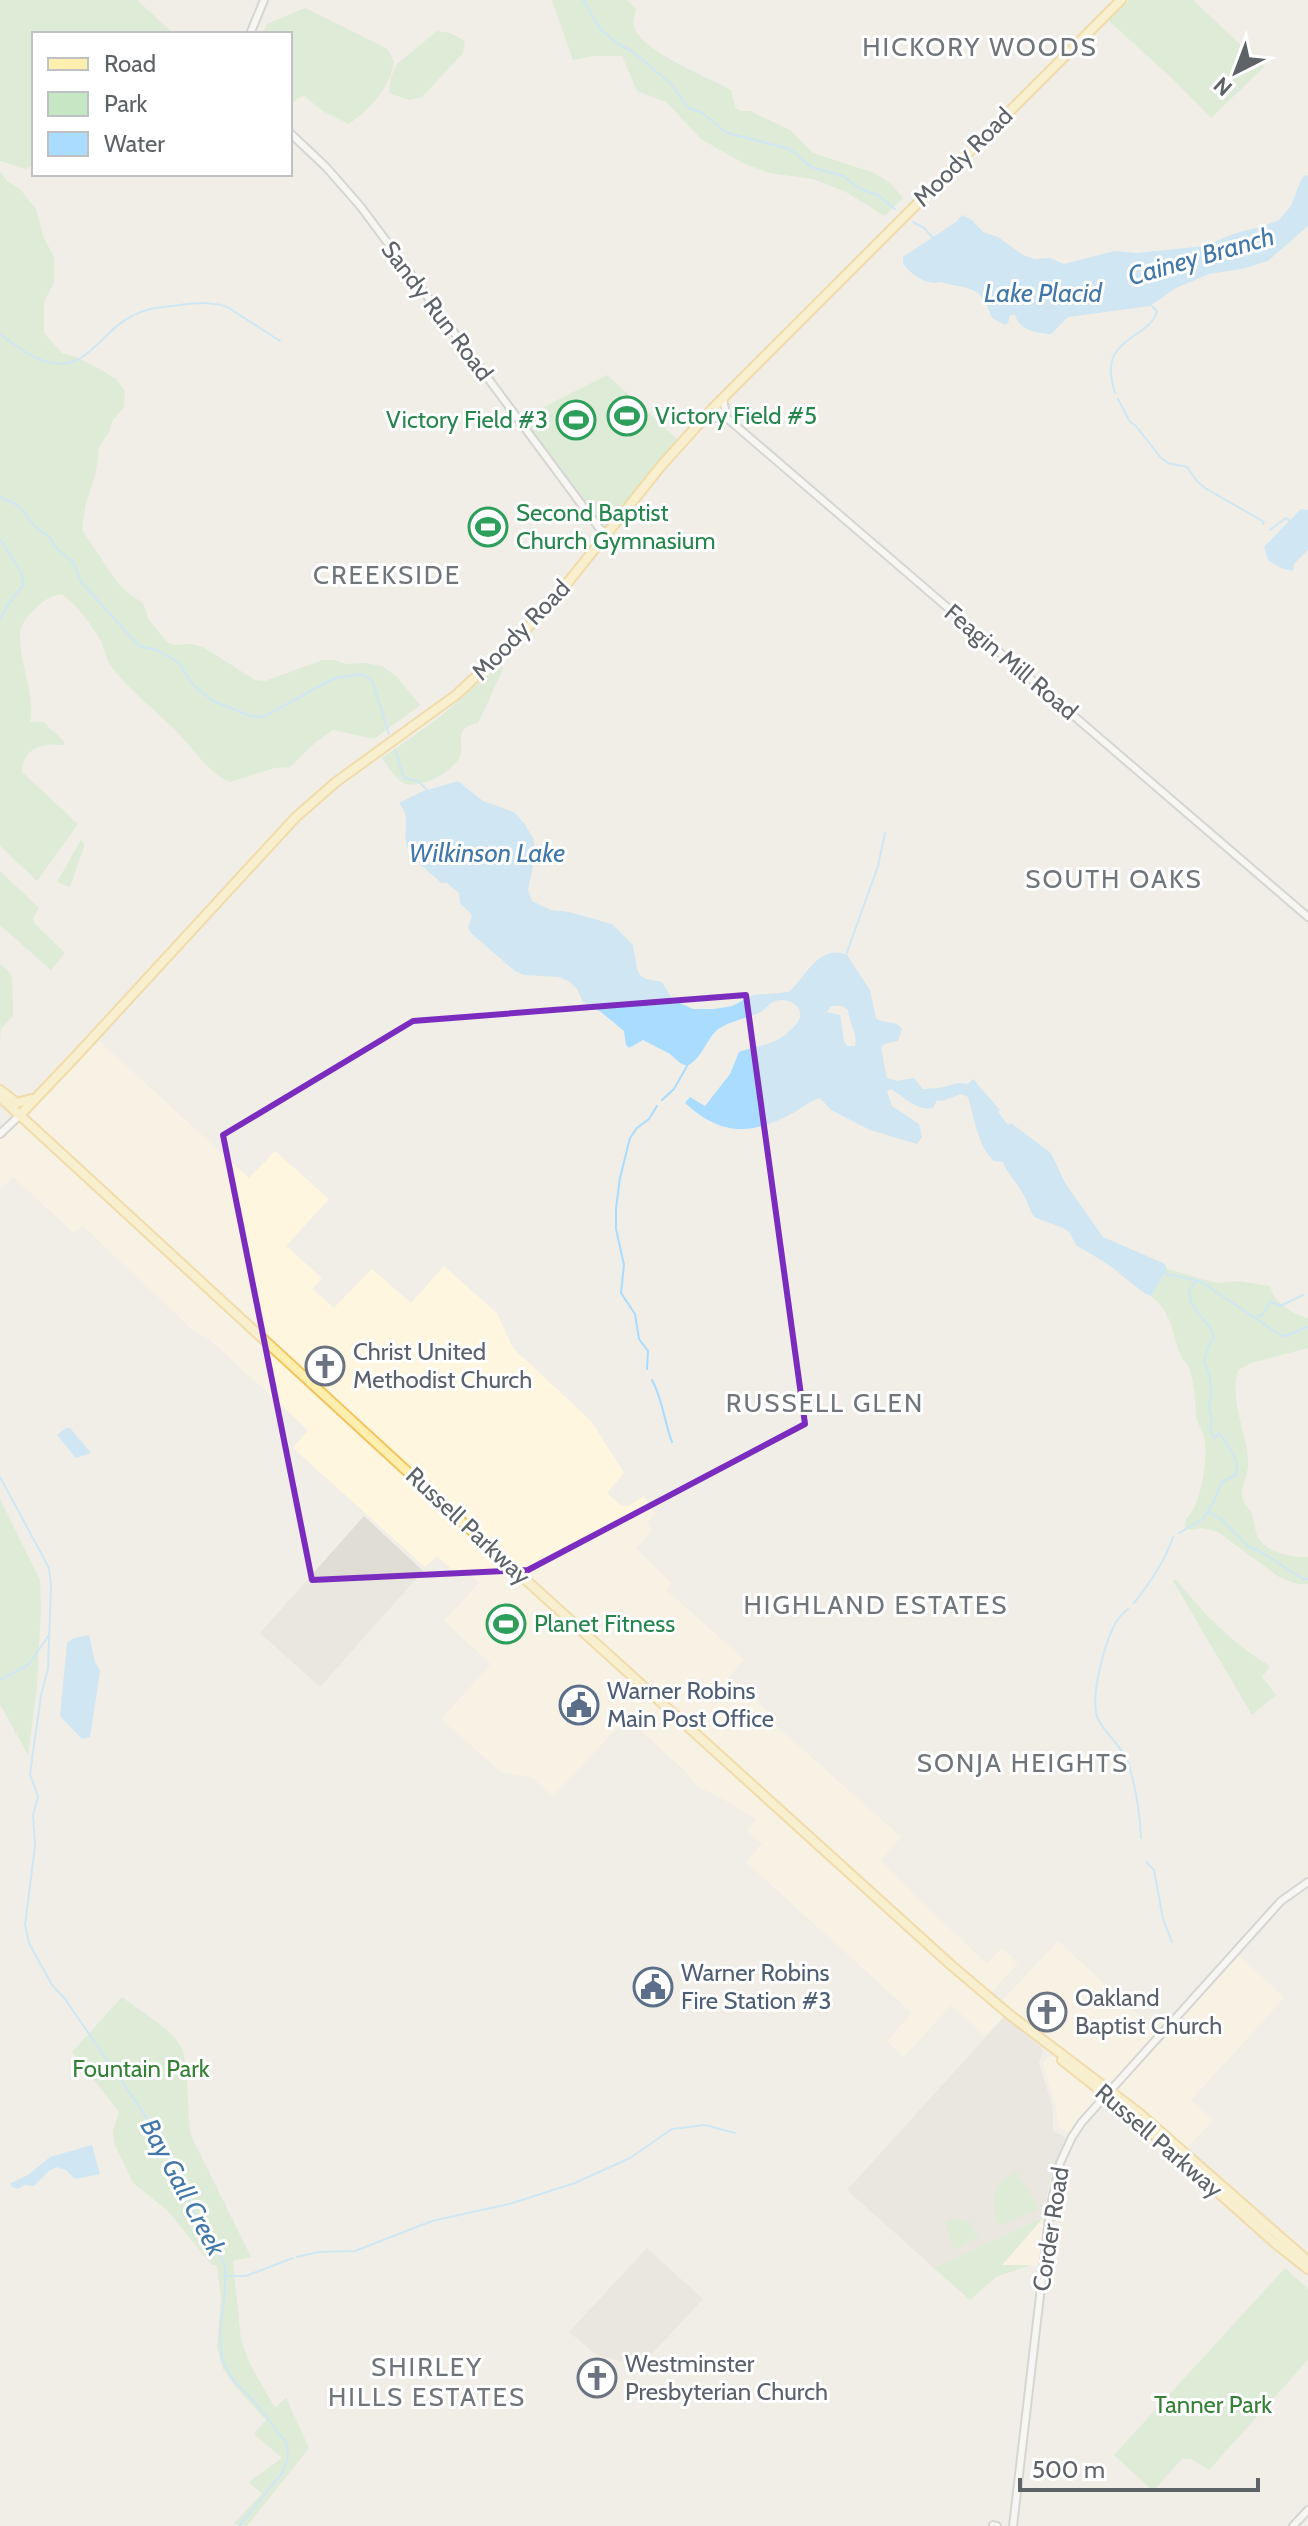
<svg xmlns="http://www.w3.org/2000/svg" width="1308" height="2526" viewBox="0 0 1308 2526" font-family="Cabin,sans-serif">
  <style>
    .commercial { fill: #fef6df }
    .education { fill: #e0ddd5 }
    .green { fill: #c5e7c4 }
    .water { fill: #a9dcff; fill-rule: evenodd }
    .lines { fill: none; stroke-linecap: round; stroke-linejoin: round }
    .stream { stroke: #a9dcff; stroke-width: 2 }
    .minor-casing { stroke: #b4b8bb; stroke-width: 10 }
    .major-casing { stroke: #f1c460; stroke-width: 12 }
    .minor { stroke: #fff; stroke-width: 6 }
    .major { stroke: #ffefae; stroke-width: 8 }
    .marked { fill: none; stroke: #7b2cbf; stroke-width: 6; stroke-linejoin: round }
    .labels { text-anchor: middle; stroke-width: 6; stroke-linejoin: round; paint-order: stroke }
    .street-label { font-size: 24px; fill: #5e6367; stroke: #fff }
    .leisure-label { font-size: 24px; fill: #27864d; stroke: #fff; text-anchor: start }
    .worship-label { font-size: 24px; fill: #5b616d; stroke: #fff; text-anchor: start }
    .service-label { font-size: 24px; fill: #4e5e75; stroke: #fff; text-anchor: start }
    .park-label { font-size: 24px; fill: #348136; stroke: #fff }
    .neighbourhood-label { font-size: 26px; letter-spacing: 2px; fill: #6f7579; stroke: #fff }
    .water-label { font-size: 26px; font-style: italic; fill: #4177a9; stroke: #fff }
  </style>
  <rect width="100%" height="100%" fill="#f0eee7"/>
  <!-- commercial -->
  <g class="commercial">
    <polygon points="99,1041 249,1178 275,1151 329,1199 286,1246 322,1278 312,1289 334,1308 372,1269 411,1303 444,1266 497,1313 513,1348 591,1421 624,1473 607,1493 620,1505 628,1506 644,1496 656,1514 647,1522 652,1531 636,1549 672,1583 666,1590 744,1659 729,1677 775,1718 772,1722 901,1837 881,1860 916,1897 987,1964 1002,1948 1018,1963 985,1999 1005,2016 985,2036 951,2005 904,2057 887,2041 912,2013 746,1862 762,1844 747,1831 756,1819 716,1795 699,1788 683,1769 627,1718 553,1796 531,1777 502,1773 441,1719 491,1664 444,1621 479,1583 464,1570 458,1575 437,1556 425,1567 293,1448 308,1430 208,1338 196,1333 83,1226 74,1233 13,1177 1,1188 0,1187 0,1137"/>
    <polygon points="1058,1941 1162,2037 1237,1953 1284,1998 1191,2100 1213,2120 1187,2148 1002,2001"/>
    <polygon points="1053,2056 1100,2095 1069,2133 1058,2127 1057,2110 1043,2063 1048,2057"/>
    <polygon points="1044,2217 1040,2265 1001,2266"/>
  </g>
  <!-- education -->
  <g class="education">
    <polygon points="364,1516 423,1571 320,1687 260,1633"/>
    <polygon points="1005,2016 1041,2047 1043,2051 1039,2063 1053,2108 1053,2131 1067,2138 1049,2183 1044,2217 934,2268 847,2190"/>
    <polygon points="647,2248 703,2299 644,2362 631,2364 597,2355 569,2332"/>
  </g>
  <!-- green -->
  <g class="green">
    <polygon points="0,0 137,0 174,34 34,34 34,164 26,169 0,161"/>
    <path d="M 552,0 L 627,0 L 636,9 C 635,16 632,21 634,27 C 642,52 709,77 731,90 L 735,107 L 740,111 L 750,111 L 790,130 L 813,153 L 874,173 L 890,183 L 903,198 L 885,216 L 846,192 L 813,179 L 769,173 L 743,163 L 701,139 L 666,102 L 637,91 L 622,56 L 593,56 L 573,60 Z"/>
    <polygon points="1129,0 1193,0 1264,67 1211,118 1176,82 1108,20"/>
    <path d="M 305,8 L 384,47 L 388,50 L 394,62 C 389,89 371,108 349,124 L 323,111 L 304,96 L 298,98 L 290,106 L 290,34 L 262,34 L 267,24 Z"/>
    <polygon points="437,31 450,33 465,41 463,53 422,97 409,100 389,93 391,77 397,64"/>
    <path d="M 0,171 L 8,182 L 20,189 L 36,209 L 43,236 L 54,257 L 54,282 L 44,302 L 44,333 L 62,353 L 76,357 L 98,368 L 116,379 L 125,391 L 124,407 L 113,420 L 109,432 L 99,447 L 96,472 L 85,507 L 82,530 L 117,582 L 129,594 L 143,603 L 149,620 L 167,642 L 173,645 L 191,644 L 203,647 L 255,680 L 265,681 L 323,660 L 334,660 L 345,664 L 364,663 L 382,666 L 396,676 L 420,705 L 374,739 L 333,730 L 316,742 L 290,767 L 274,768 L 230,782 C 207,772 195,750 178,733 C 157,711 132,693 113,669 C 106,660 105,651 101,641 C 95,630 73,599 62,595 C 51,591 26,615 22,626 C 13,648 37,694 30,722 L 43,722 L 64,741 L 65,745 C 45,743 23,746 22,772 L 78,824 L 37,881 L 0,846 Z"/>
    <polygon points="607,375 677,439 607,525 602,527 520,419"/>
    <path d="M 500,665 L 503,667 L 502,671 L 478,723 C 452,728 465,742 460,756 C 454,772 416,792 402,782 C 394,777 388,766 382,758 L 436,720 Z"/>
    <polygon points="81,840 84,843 84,847 70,887 57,882"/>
    <polygon points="0,871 39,908 33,918 34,923 65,953 51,970 0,925"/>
    <path d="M 0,964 C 4,967 8,970 11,974 C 13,977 13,1010 13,1016 L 1,1029 L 0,1043 Z"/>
    <path d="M 1167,1269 L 1217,1283 L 1238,1281 L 1270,1286 C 1274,1303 1292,1314 1308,1318 L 1308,1348 L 1251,1363 L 1238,1370 C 1229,1404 1247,1430 1248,1462 C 1249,1472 1243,1482 1242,1492 C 1241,1501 1248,1507 1252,1514 C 1255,1522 1254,1530 1258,1538 C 1268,1553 1292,1558 1308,1557 L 1308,1584 L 1297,1584 L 1279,1577 L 1218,1532 L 1203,1528 L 1191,1530 L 1185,1527 L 1186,1519 C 1201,1507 1209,1455 1204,1437 C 1202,1429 1196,1422 1196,1414 C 1195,1399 1194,1379 1188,1365 C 1184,1359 1183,1362 1181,1355 C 1170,1330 1174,1315 1151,1296 Z"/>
    <polygon points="0,1499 40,1580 41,1607 37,1686 28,1755 0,1704"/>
    <path d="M 1176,1579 C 1202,1613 1233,1644 1270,1666 L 1262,1677 L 1276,1695 L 1252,1715 L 1173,1581 Z"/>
    <path d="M 122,1997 C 138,2010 169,2027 180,2045 C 191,2064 185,2113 192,2138 L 251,2257 L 233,2261 L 241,2340 L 250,2364 L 275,2408 L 286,2398 L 309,2448 L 247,2526 L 233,2524 L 262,2494 L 249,2482 L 282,2458 L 254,2434 L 266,2420 L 235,2386 L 223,2369 L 217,2347 L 221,2297 L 217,2265 L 212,2265 L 167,2210 L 133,2183 L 115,2145 L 113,2131 L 119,2112 L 72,2052 Z"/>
    <path d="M 1016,2172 L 1038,2206 L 1037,2209 L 1000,2226 C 988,2204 992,2184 1016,2172 Z"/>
    <polygon points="1044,2217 1002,2265 1030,2265 996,2277 970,2300 934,2268"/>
    <polygon points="954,2219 969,2221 979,2236 957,2249 954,2248 945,2223"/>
    <polygon points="1285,2268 1308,2289 1308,2360 1209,2470 1191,2459 1182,2459 1153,2491 1114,2455"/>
  </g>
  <!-- water -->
  <g class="water">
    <path d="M 1308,175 L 1308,226 L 1268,261 L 1242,269 L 1209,274 L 1176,288 L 1150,306 L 1068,317 L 1051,334 C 1037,333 1019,330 1015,315 L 1010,315 L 1008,323 L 1005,325 L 992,318 C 980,284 971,290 940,282 C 928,286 909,274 903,263 L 903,257 L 956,222 L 962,215 L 972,220 L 983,232 L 998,237 L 1023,255 L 1035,259 L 1050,258 L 1064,264 L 1114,251 L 1137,253 L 1205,246 L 1233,234 L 1266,225 L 1279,220 L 1291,206 L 1298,187 L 1303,177 Z"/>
    <polygon points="1301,509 1308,510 1308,550 1294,564 1293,571 1281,568 1268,560 1264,547"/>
    <path d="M 458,781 L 483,801 L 514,812 L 524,823 L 533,838 L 536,852 L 528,890 L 532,901 L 551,910 L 569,912 L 612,924 L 633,945 L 637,969 L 640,975 L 646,979 L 662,982 L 673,1000 L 693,1009 L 714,1009 L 732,1006 L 753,995 L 789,992 C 805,977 820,943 847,955 L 870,990 L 876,1018 C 885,1025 895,1019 902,1029 L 898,1041 L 884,1044 L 881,1047 L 887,1078 L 897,1081 L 914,1078 L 923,1089 L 939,1088 L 958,1083 L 968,1084 L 973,1079 L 1000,1110 L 998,1112 L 1008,1125 L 1011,1123 L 1051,1153 L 1065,1183 L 1103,1237 L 1165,1264 L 1167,1269 L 1151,1296 L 1144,1293 L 1109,1265 L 1076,1245 L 1069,1232 L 1063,1228 L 1034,1217 C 1029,1209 1027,1200 1022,1192 C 1016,1181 1006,1172 1003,1162 L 994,1161 C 978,1147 974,1117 968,1097 L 961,1094 L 942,1101 L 937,1100 L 933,1108 C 917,1111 904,1097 891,1089 L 887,1091 L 892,1106 L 919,1124 L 922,1137 L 917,1144 L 870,1130 L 831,1110 L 820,1098 C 809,1101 803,1108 793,1113 C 751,1136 721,1136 685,1103 L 690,1097 L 705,1106 L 730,1074 L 739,1052 C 755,1046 773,1045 786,1034 C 790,1030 797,1025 799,1020 C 805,1006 787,997 776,1001 C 769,1003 767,1008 761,1012 C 747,1019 726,1021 715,1032 C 705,1043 701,1059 687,1066 L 680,1063 L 670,1054 L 643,1040 L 629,1048 L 626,1045 L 624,1031 L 601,1012 L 583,1002 L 577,989 L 570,982 L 559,977 L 524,975 L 515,971 L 472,934 L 468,928 L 472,915 L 460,903 L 459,893 L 447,883 L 441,883 C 432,873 415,863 409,851 C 400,834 413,819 399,803 L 421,792 ZM 831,1006 L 842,1006 L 848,1010 C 849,1022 858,1035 855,1046 L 847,1046 L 844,1041 L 840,1015 L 827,1012 Z"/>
    <polygon points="66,1428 70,1428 91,1453 76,1458 57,1435"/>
    <polygon points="89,1635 95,1662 100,1671 90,1737 82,1739 60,1716 67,1643 74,1638"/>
    <polygon points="92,2145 100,2174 75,2179 66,2170 56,2167 49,2171 34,2186 25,2185 18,2189 11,2186 11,2183 28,2175 50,2157"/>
  </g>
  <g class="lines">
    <!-- stream -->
    <g class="stream">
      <polyline points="583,0 601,30 620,45 632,51 671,84 688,108 701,112 727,133 790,149 811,167 843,176 860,189 878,195 895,209"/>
      <polyline points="913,222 924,228 934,239"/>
      <path d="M 0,334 C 21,350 51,374 79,359 C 98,348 111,326 132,316 C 148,307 163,307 180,305 C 196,303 214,301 229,308 L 280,341"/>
      <path d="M 1115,393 C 1104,359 1114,349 1142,330 C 1150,324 1155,320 1157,311 L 1152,306"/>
      <polyline points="1118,399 1130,422 1136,426 1161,458 1168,463 1187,467 1196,480 1205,488 1264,522 1263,524"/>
      <polyline points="0,497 19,506 36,528 50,537 55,547 74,563 81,582 139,646 157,650 179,663 193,685 213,701 251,716 263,717 335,678 363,674 372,681 389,734"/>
      <polyline points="1270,530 1286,518 1290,521"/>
      <polyline points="0,539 21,572 24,585 13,597 0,619"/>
      <polyline points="395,749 404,778 418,781 428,791"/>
      <polyline points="846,955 878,866 885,833"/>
      <polyline points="662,1100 674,1089 687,1066"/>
      <path d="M 1163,1273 C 1177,1278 1189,1277 1203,1283 L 1282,1336 C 1292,1336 1298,1329 1308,1327"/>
      <polyline points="1257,1317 1263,1314 1270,1302 1280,1306 1303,1295"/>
      <polyline points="647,1369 648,1351 639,1339 635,1314 621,1293 624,1265 616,1229 616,1208 620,1178 630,1138 637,1128 649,1119 657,1106"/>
      <path d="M 652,1380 C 663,1400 664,1421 672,1442"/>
      <polyline points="0,1477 49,1568 51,1586 48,1669 41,1695 30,1774 38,1797 33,1815 35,1846 25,1925 29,1943 52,1985 65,1999 143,2112 168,2154 194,2212 225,2265 225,2292 220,2333 222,2359 233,2380 255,2402 287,2444 288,2458 283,2472 239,2526"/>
      <polyline points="1209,1512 1221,1519 1249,1547 1258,1550 1303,1579 1308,1579"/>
      <path d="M 1179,1533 L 1203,1519 L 1214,1501 L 1222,1482 L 1236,1475 C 1241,1458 1227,1447 1219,1433 L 1215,1438 L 1210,1431 L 1212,1420 L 1209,1407 L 1211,1395 L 1210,1377 L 1204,1361 L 1209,1346 L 1214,1338 C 1209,1318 1191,1315 1189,1291 L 1196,1281"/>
      <path d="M 1134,1603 C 1150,1583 1165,1561 1173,1537"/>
      <path d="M 1128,1609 C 1121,1615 1116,1620 1113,1628 C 1104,1647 1089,1700 1098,1719 C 1106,1735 1124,1748 1129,1765 C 1136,1789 1140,1813 1141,1838"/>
      <polyline points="0,1680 28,1665 49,1635"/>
      <polyline points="1146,1862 1154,1870 1163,1919 1172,1942"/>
      <polyline points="297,2257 318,2252 355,2251 432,2221 509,2204 575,2183 630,2158 672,2129 705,2125 735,2133"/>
      <polyline points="227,2276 246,2276 293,2258"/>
    </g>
    <!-- minor casing -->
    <g class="minor-casing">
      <g id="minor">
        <polyline points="250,34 264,0"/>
        <polyline points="290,133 326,167 361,207 599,528 606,533"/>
        <polyline points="714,407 1308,917"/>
        <polyline points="703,421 719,417 727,419 723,399"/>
        <polyline points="0,1134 20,1115"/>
        <polyline points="993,2525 997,2526"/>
        <polyline points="1013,2526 1050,2210 1060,2163 1072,2137 1082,2122 1281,1901 1308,1882"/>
        <polyline points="1293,2526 1308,2510"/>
      </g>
    </g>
    <!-- major casing -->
    <g class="major-casing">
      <g id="major">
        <polyline points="0,1090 17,1103 31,1099"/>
        <polyline points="0,1097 484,1542 951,1965 1010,2015 1139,2113 1308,2261"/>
        <polyline points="20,1115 76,1056 296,817 336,782 456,695 521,635 565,586 661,466 714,407 1121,0"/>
        <polyline points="1062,2060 1134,2117 1276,2244 1308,2269"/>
      </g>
    </g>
    <!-- minor -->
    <use href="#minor" class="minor"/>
    <!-- major -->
    <use href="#major" class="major"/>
  </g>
  <!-- marked area -->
  <path d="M0 0H1308V2526H0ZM 746,995 L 805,1424 L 528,1570 L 312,1580 L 223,1135 L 413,1021 Z" fill="#f0eee7" fill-opacity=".55" fill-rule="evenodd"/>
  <path class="marked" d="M 746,995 L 805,1424 L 528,1570 L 312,1580 L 223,1135 L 413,1021 Z"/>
  <!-- icons -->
  <defs>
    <g id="stadium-ring" transform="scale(2)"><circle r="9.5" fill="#fff" stroke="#2e9e5b" stroke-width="1.5"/><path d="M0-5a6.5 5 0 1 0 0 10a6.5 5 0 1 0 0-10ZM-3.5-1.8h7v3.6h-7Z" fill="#2e9e5b"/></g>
    <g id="church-ring" transform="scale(2)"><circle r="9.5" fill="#fff" stroke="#6b7280" stroke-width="1.5"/><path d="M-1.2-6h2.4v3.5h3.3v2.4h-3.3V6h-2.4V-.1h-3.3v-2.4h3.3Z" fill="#6b7280"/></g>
    <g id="civic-ring" transform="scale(2)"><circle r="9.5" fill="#fff" stroke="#5c6f8a" stroke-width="1.5"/><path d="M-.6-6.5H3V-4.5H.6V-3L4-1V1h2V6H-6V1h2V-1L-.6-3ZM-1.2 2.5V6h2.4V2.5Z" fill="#5c6f8a"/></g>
  </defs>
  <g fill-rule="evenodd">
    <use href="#stadium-ring" x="627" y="416"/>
    <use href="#stadium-ring" x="576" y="420"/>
    <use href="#stadium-ring" x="488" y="527"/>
    <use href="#church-ring" x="325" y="1366"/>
    <use href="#stadium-ring" x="506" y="1624"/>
    <use href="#civic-ring" x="579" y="1705"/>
    <use href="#civic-ring" x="653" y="1987"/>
    <use href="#church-ring" x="1047" y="2012"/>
    <use href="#church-ring" x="597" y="2378"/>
  </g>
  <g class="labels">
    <!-- street labels -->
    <g class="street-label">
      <text transform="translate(963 157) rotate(-45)" y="8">Moody Road</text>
      <text transform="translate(437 311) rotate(53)" y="8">Sandy Run Road</text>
      <text transform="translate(521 630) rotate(-46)" y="8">Moody Road</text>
      <text transform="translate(1011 662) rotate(40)" y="8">Feagin Mill Road</text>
      <text transform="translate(468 1526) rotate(43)" y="8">Russell Parkway</text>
      <text transform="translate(1159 2141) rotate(41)" y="8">Russell Parkway</text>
      <text transform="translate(1051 2229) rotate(-81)" y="8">Corder Road</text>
    </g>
    <!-- leisure labels -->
    <g class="leisure-label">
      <text x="655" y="424">Victory Field #5</text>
      <text x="548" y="428" text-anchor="end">Victory Field #3</text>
      <text x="516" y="521">Second Baptist<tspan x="516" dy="28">Church Gymnasium</tspan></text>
      <text x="534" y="1632">Planet Fitness</text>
    </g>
    <!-- worship labels -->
    <g class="worship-label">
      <text x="353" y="1360">Christ United<tspan x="353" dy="28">Methodist Church</tspan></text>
      <text x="1075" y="2006">Oakland<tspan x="1075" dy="28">Baptist Church</tspan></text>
      <text x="625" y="2372">Westminster<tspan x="625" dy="28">Presbyterian Church</tspan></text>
    </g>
    <!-- service labels -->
    <g class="service-label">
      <text x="607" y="1699">Warner Robins<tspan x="607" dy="28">Main Post Office</tspan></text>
      <text x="681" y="1981">Warner Robins<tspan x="681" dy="28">Fire Station #3</tspan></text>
    </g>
    <!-- park labels -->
    <g class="park-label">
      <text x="141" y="2077">Fountain Park</text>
      <text x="1213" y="2413">Tanner Park</text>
    </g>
    <!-- neighbourhood labels -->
    <g class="neighbourhood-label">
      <text x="980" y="56">HICKORY WOODS</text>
      <text x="387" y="584">CREEKSIDE</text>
      <text x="1114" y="888">SOUTH OAKS</text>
      <text x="825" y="1412">RUSSELL GLEN</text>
      <text x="876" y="1614">HIGHLAND ESTATES</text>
      <text x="1023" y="1772">SONJA HEIGHTS</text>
      <text x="427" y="2376">SHIRLEY<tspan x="427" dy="30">HILLS ESTATES</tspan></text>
    </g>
    <!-- water labels -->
    <g class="water-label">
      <text transform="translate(1201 256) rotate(-16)" y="9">Cainey Branch</text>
      <text x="1043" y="302">Lake Placid</text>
      <text x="487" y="862">Wilkinson Lake</text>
      <text transform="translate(183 2187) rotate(62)" y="9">Bay Gall Creek</text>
    </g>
  </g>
  <!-- legend -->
  <rect x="32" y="32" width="260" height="144" fill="#ffffff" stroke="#bfc1c2" stroke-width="2"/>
  <rect x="48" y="58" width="40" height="12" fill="#ffefae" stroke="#bfc1c2" stroke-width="2"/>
  <text x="104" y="72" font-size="24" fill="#5e6367">Road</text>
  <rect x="48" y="92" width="40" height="24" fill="#c5e7c4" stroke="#bfc1c2" stroke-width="2"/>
  <text x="104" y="112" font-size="24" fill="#5e6367">Park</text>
  <rect x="48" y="132" width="40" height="24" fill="#a9dcff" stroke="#bfc1c2" stroke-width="2"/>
  <text x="104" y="152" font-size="24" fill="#5e6367">Water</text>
  <!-- north arrow -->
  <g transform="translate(1236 72) rotate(222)" stroke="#ffffff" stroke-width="6" paint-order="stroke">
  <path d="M0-6L14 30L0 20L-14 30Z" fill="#5e6367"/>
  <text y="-12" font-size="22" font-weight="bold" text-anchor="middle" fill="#5e6367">N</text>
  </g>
  <!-- scale -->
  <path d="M1020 2478v12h238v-12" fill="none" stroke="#5e6367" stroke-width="4"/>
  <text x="1032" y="2478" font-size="24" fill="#5e6367" stroke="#ffffff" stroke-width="6" paint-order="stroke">500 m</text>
</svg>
